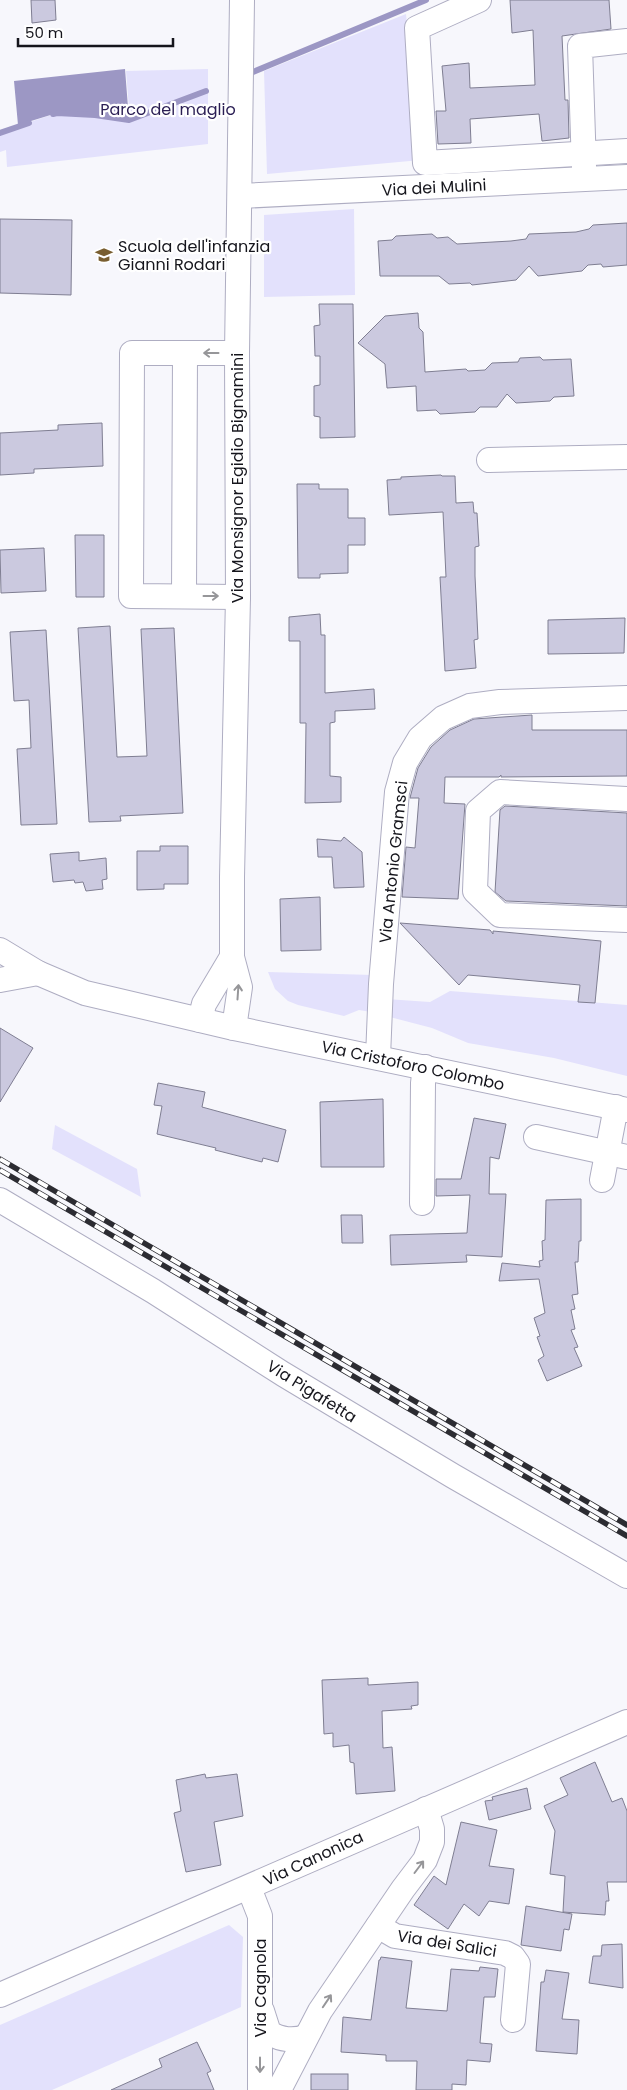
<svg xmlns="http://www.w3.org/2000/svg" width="627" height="2090" viewBox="0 0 627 2090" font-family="Poppins,sans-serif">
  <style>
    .green { fill: #e3e1fc }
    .water { fill: #9c97c4 }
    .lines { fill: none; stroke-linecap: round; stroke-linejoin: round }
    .stream { stroke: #9c97c4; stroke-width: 6 }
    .building { fill: #cbc9df; stroke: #7f7e92 }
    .minor-casing { stroke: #aeadc2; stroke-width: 26 }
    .minor { stroke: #fff; stroke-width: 24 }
    .rail-casing { stroke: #2c2c32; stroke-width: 5.5 }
    .rail { stroke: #fff; stroke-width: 4; stroke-dasharray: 11; stroke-linecap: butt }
    .oneway { stroke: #969699 }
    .labels { text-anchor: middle; stroke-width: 4.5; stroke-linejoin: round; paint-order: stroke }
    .park-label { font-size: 16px; fill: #2a1e54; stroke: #fff }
    .street-label { font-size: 16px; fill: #15151c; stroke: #fff }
    .poi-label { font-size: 16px; fill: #15151c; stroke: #fff; text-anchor: start }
  </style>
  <rect width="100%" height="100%" fill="#f7f7fc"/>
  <!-- green -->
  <g class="green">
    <polygon points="406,14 421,160 267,174 264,71"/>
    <polygon points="208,69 208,144 7,167 6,150 0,152 0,132 57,113 95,115 130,121 126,71"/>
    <polygon points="354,209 355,295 264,297 264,215"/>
    <polygon points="268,972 373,975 371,1012 359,1010 344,1016 298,1005 288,1001 275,989"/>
    <polygon points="450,991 627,1005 627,1076 554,1058 468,1043 432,1028 386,1016 386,999 430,1002"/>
    <polygon points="55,1125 137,1169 141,1197 52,1149"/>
    <polygon points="229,1925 243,1937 241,2007 52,2090 0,2090 0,2025"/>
  </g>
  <!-- water -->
  <polygon class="water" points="125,69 129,120 95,115 57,113 18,125 14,81"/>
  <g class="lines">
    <!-- stream -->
    <g class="stream">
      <polyline points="253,72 426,0"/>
      <polyline points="53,114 57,113 95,115 129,120 206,91"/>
      <polyline points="0,133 29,123"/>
    </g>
  </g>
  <!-- building -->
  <g class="building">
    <polygon points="31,0 55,0 56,20 32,23"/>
    <polygon points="510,0 609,0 611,29 562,36 565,100 568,100 569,138 542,141 539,114 470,119 471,143 438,144 436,111 446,111 442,66 469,63 470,88 535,85 533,30 512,33"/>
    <polygon points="0,219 72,220 71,295 0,293"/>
    <polygon points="627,223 627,265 603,267 601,264 588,265 582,271 538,276 529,266 516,280 472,285 470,283 449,284 439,276 380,276 378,241 392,240 396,236 432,234 437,238 448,237 457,244 511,241 526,239 529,234 576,232 589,229 593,225"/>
    <polygon points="319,304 353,304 355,437 320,438 320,417 314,416 314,386 320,385 320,356 315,356 314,326 320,325"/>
    <polygon points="418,313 419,328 423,332 425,372 466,369 468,371 485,370 492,363 518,362 520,358 540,357 543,360 571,359 574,396 554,397 550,401 516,403 507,394 497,407 480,407 475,412 440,414 436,410 417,411 416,386 387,388 385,364 358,343 385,316"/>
    <polygon points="102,423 103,466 34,469 34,473 0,475 0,433 58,430 58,425"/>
    <polygon points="441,475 442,476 455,476 456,503 473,502 474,513 477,513 479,546 475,547 475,576 478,639 474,640 476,668 445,671 440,577 446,577 443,512 389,515 387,480 401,479 401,477"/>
    <polygon points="297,484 319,484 319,489 348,489 348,518 365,518 365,545 348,545 348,573 320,574 320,578 298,578"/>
    <polygon points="75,535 104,535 104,597 76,597"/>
    <polygon points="44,548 46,591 1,593 0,550"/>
    <polygon points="320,614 321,635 325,635 325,693 374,689 375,709 335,711 335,722 330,723 330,776 341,777 341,802 305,803 306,723 300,723 300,641 289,641 289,617"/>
    <polygon points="625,618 624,653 548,654 548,620"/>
    <polygon points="110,626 117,757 147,756 141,629 174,628 183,813 120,816 121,821 89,822 78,628"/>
    <polygon points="46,630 57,824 21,825 17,749 31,748 29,700 14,701 10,632"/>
    <polygon points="532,715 532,730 627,730 627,776 501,777 501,775 499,777 445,777 444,803 465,804 458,899 402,897 406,847 415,848 419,798 410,798 411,794 418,768 431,747 450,730 474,719"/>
    <polygon points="505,806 627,813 627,906 506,901 495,892 500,810"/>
    <polygon points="344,837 362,852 364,887 334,888 332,857 318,857 317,839 341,841"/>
    <polygon points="160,846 188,846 188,884 164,884 164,889 137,890 137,851 160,851"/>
    <polygon points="79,852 79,861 106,858 107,879 102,880 103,889 86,891 83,882 75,883 74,880 53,882 50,854"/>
    <polygon points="320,897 321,950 281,951 280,899"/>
    <polygon points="400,923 490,930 493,934 493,931 601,941 595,1003 578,1002 580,985 468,975 459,985"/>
    <polygon points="0,1028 33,1048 0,1102"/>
    <polygon points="158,1083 205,1092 202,1107 286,1130 278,1162 263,1158 262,1162 215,1150 216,1148 157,1134 162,1106 154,1105"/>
    <polygon points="383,1099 384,1167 321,1167 320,1102"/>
    <polygon points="474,1118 506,1124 499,1159 490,1157 489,1194 506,1194 502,1257 466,1255 467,1262 391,1265 390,1235 467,1233 470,1195 436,1196 436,1179 461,1179"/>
    <polygon points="581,1199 581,1241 579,1241 578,1262 575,1262 578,1294 572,1295 575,1309 571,1310 575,1329 571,1330 578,1347 574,1348 582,1366 547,1381 538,1360 544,1356 537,1337 540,1336 534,1318 545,1313 539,1279 499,1281 502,1263 540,1267 539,1261 543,1260 542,1241 545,1240 546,1200"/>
    <polygon points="341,1215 362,1215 363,1243 342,1243"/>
    <polygon points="368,1678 368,1685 418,1682 418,1705 411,1706 412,1709 382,1711 383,1748 392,1747 395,1791 356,1794 354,1763 350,1762 349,1745 333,1747 333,1733 324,1734 322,1680"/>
    <polygon points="595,1762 612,1802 622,1798 627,1811 627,1882 607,1882 609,1901 606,1901 605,1915 563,1912 565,1876 550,1874 555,1831 544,1806 568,1795 560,1778"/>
    <polygon points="205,1774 206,1778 237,1774 243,1816 214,1822 221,1865 186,1872 174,1813 181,1811 176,1780"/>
    <polygon points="527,1788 531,1809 489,1820 485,1801 493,1800 492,1797"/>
    <polygon points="461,1822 497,1830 489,1866 514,1869 509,1904 489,1901 479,1916 464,1904 448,1929 414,1905 434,1876 446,1885"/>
    <polygon points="526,1906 572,1914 569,1930 564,1929 561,1951 521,1945"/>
    <polygon points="622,1944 623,1988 589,1983 593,1956 601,1956 602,1945"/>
    <polygon points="381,1957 412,1961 406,2008 447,2011 451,1969 479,1971 480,1967 498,1969 495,1997 484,1997 480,2043 492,2044 490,2062 467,2060 466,2085 452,2084 452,2090 416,2090 417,2061 386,2061 386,2055 341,2052 343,2017 371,2020 379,1960 380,1960"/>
    <polygon points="546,1970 569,1973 562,2019 579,2020 577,2054 536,2051 541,1982 544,1982"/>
    <polygon points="197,2042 211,2071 207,2073 214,2090 111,2090 162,2067 159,2059"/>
    <rect x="311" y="2074" width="37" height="16"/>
  </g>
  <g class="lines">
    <!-- minor casing -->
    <g class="minor-casing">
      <g id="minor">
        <polyline points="479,0 417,28 425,163 627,151"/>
        <polyline points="584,167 580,46 627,41"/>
        <polyline points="241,196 627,177"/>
        <polyline points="237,353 132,353 131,596 238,597"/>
        <polyline points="489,460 627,457"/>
        <polyline points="184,596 185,353"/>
        <polyline points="627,799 500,792 478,811 475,891 500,915 627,920"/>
        <polyline points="0,950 38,973 85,993 234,1028 627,1110"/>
        <polyline points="0,980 38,973"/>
        <polyline points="200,1020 204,1004 232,957"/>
        <polyline points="234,1028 240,987 232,957 232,877 238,597 237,353 242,0"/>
        <polyline points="378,1057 381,984 397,792 405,763 420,738 443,718 470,706 500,702 627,698"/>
        <polyline points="536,1137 627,1157"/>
        <polyline points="602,1180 616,1107"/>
        <polyline points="0,1200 153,1291 283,1374 453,1476 627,1576"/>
        <polyline points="422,1203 423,1083 425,1067"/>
        <polyline points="249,1888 260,1916 260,2090"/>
        <polyline points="378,1926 395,1936 505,1953 513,1957 518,1964 513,2020"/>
        <polyline points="0,1995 627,1722"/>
        <path d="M 262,2011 L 269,2033 C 282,2040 292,2041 306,2037"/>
        <polyline points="279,2090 320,2011 403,1889 425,1860 432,1842 432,1829 426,1809"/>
      </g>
    </g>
    <!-- minor -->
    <use href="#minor" class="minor"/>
    <!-- rail casing -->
    <g class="rail-casing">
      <g id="rail">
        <polyline points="0,1159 627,1525"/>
        <polyline points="0,1170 627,1536"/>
      </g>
    </g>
    <!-- rail -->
    <use href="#rail" class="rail"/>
  </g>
  <!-- one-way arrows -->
  <defs><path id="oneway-shaft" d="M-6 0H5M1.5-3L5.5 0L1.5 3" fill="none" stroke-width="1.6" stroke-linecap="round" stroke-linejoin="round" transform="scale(1.25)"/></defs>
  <g class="oneway">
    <use href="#oneway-shaft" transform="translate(211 353) rotate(180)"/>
    <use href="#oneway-shaft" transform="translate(211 596)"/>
    <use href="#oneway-shaft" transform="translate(238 992) rotate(-86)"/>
    <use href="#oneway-shaft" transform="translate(419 1867) rotate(-53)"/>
    <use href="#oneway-shaft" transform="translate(327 2001) rotate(-56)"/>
    <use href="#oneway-shaft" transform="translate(260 2065) rotate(90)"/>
  </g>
  <!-- icons -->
  <defs>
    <g id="school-bare" transform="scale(1.35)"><path d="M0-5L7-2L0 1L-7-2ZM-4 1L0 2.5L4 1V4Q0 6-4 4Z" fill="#795e30" stroke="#fff" stroke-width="2.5" paint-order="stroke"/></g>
  </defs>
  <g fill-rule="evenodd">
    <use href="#school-bare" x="104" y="255"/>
  </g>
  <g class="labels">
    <!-- park labels -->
    <g class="park-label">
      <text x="168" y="115">Parco del maglio</text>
    </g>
    <!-- street labels -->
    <g class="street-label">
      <text transform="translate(434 187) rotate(-3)" y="6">Via dei Mulini</text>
      <text transform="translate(237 478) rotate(-90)" y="6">Via Monsignor Egidio Bignamini</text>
      <text transform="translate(393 862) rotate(-84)" y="6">Via Antonio Gramsci</text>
      <text transform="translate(413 1065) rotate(12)" y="6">Via Cristoforo Colombo</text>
      <text transform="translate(312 1391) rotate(32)" y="6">Via Pigafetta</text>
      <text transform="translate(313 1858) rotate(-25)" y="6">Via Canonica</text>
      <text transform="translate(447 1943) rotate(9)" y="6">Via dei Salici</text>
      <text transform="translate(260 1988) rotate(-90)" y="6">Via Cagnola</text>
    </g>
    <!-- poi labels -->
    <g class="poi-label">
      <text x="118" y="252">Scuola dell'infanzia<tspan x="118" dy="18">Gianni Rodari</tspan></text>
    </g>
  </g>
  <!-- scale -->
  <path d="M18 38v8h155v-8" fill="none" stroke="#15151c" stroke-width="2.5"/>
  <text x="25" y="38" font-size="15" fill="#15151c" stroke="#ffffff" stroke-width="4" paint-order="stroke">50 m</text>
</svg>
